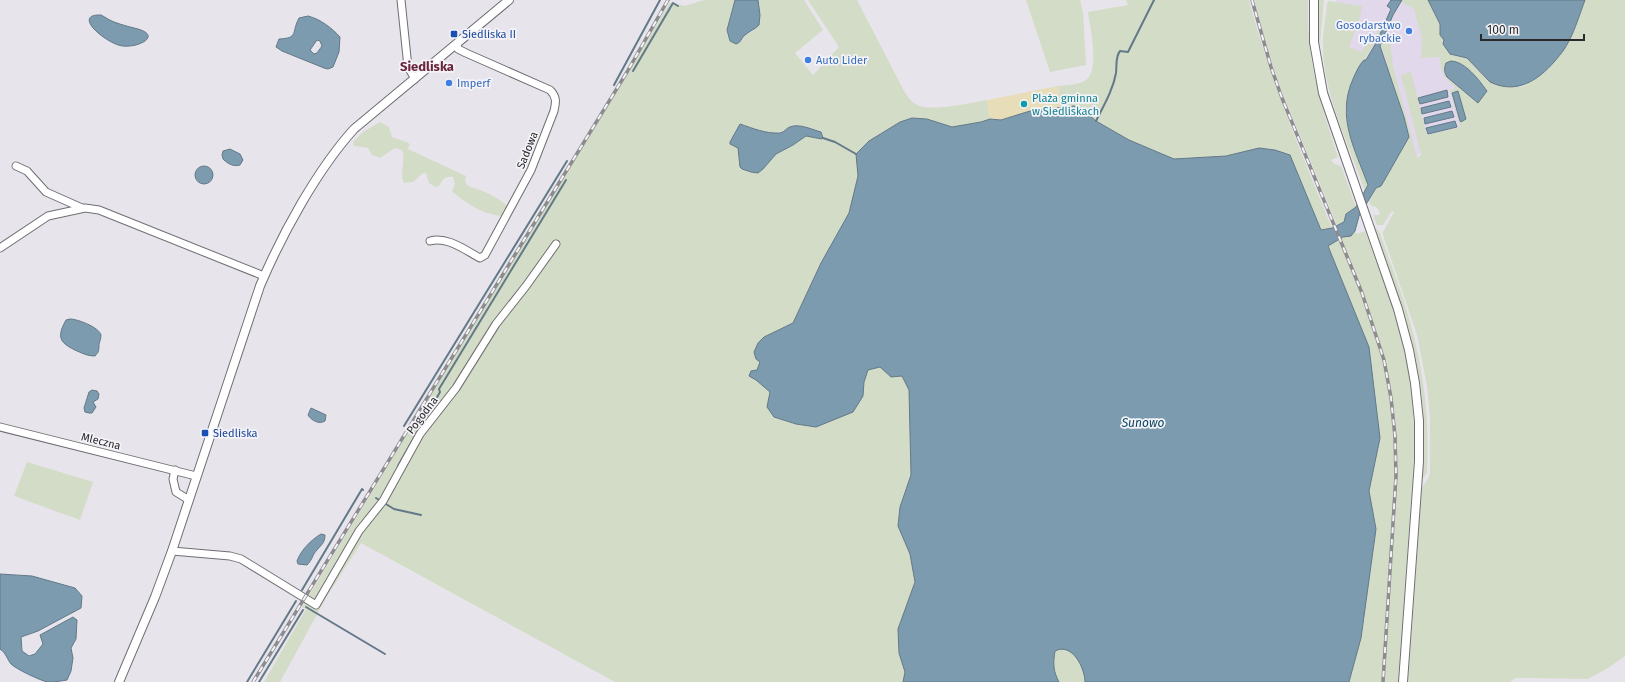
<svg xmlns="http://www.w3.org/2000/svg" width="1625" height="682" viewBox="0 0 1625 682" font-family="'Fira Sans',sans-serif">
  <style>
    .commercial { fill: #e2d8ec }
    .green { fill: #d3dcc7; fill-rule: evenodd }
    .sand { fill: #e7ddb8 }
    .water { fill: #7c9baf; stroke: #637988; fill-rule: evenodd }
    .lines { fill: none; stroke-linecap: round; stroke-linejoin: round }
    .stream { stroke: #637988; stroke-width: 2 }
    .minor-casing { stroke: #6f6e73; stroke-width: 9 }
    .major-casing { stroke: #6f6e73; stroke-width: 10 }
    .minor { stroke: #fff; stroke-width: 7 }
    .major { stroke: #fff; stroke-width: 8 }
    .rail-casing { stroke: #8c8b8f; stroke-width: 3.5 }
    .rail { stroke: #f4f3f8; stroke-width: 2; stroke-dasharray: 6; stroke-linecap: butt }
    .shop-dot { fill: #3f7fe0; stroke: #f4f3f8; stroke-width: 1.5 }
    .transit-dot { fill: #1a4fb4; stroke: #f4f3f8; stroke-width: 1.5 }
    .culture-dot { fill: #0f9aa8; stroke: #f4f3f8; stroke-width: 1.5 }
    .labels { text-anchor: middle; stroke-width: 3.5; stroke-linejoin: round; paint-order: stroke }
    .shop-label { font-size: 11px; fill: #366cbe; stroke: #f4f3f8; text-anchor: start }
    .transit-label { font-size: 11px; fill: #164399; stroke: #f4f3f8; text-anchor: start }
    .culture-label { font-size: 11px; fill: #0d838f; stroke: #f4f3f8; text-anchor: start }
    .street-label { font-size: 11px; fill: #2a2a2c; stroke: #f4f3f8 }
    .water-label { font-size: 12px; font-style: italic; fill: #074461; stroke: #f4f3f8 }
    .quarter-label { font-size: 13px; font-weight: bold; fill: #692439; stroke: #f4f3f8 }
  </style>
  <rect width="100%" height="100%" fill="#e7e5eb"/>
  <!-- commercial -->
  <polygon class="commercial" points="1336,0 1424,0 1465,63 1490,91 1478,131 1429,145 1415,158 1330,52"/>
  <!-- green -->
  <g class="green">
    <path d="M 704,0 L 735,0 L 731,12 L 741,42 L 745,35 L 753,31 L 760,15 L 758,0 L 804,0 L 823,30 L 795,53 L 813,75 L 839,47 L 808,0 L 857,0 L 903,89 C 907,96 910,101 917,105 C 932,112 971,103 987,100 L 990,119 C 980,123 962,128 951,127 C 943,126 936,121 928,119 C 902,115 873,137 856,154 L 858,176 L 849,213 L 821,263 L 793,323 L 764,337 L 756,380 L 770,392 L 767,407 L 863,396 L 864,382 L 868,370 L 880,367 L 891,377 L 902,376 L 909,390 L 911,475 L 900,507 L 898,526 L 910,554 L 915,582 L 899,653 L 905,672 L 903,682 L 615,682 L 361,543 L 326,598 L 280,682 L 264,682 L 306,609 L 302,607 L 670,2 L 685,6 ZM 740,124 C 754,129 777,139 789,127 L 821,132 L 823,138 L 822,139 L 806,136 L 793,145 L 776,154 L 763,169 L 740,167 L 738,148 L 736,146 Z"/>
    <polygon points="1026,0 1080,0 1083,12 1086,65 1050,72"/>
    <path d="M 1126,0 L 1249,0 C 1270,79 1301,153 1332,228 L 1321,230 L 1290,155 L 1259,148 L 1226,156 L 1174,159 L 1129,140 L 1096,121 L 1081,108 L 1074,106 L 1060,107 L 1058,86 C 1067,85 1079,85 1086,80 C 1100,71 1090,27 1088,12 L 1128,5 Z"/>
    <path d="M 1254,0 L 1308,0 C 1306,59 1320,102 1338,157 L 1331,160 L 1334,164 L 1341,166 L 1356,207 L 1346,214 L 1344,222 L 1337,225 L 1284,97 L 1273,67 Z"/>
    <polygon points="1318,0 1324,0 1320,46 1318,32"/>
    <path d="M 1402,0 L 1428,0 L 1440,24 L 1440,34 L 1455,56 L 1467,58 L 1490,82 L 1507,86 L 1522,87 L 1534,80 L 1563,50 L 1585,0 L 1625,0 L 1625,656 L 1608,668 L 1588,679 L 1515,678 L 1510,682 L 1408,682 L 1422,488 L 1429,477 L 1430,472 L 1430,416 L 1427,386 L 1417,335 L 1383,235 L 1383,232 L 1394,212 L 1392,211 L 1383,225 L 1377,225 L 1373,215 L 1380,215 C 1379,209 1377,206 1371,206 L 1369,201 L 1376,188 L 1387,62 L 1381,46 L 1387,33 L 1389,33 L 1393,66 L 1417,158 L 1421,155 L 1401,75 L 1411,72 L 1427,135 L 1460,127 L 1450,90 L 1456,88 C 1444,77 1441,74 1440,57 L 1421,58 L 1422,39 L 1414,9 L 1402,2 ZM 1464,65 L 1482,84 L 1478,103 L 1452,81 L 1444,72 L 1445,66 Z"/>
    <path d="M 1329,1 L 1362,6 L 1360,17 L 1349,47 L 1361,52 L 1368,42 L 1371,43 L 1381,24 L 1382,25 L 1375,42 L 1367,56 L 1360,64 L 1348,91 L 1345,109 L 1349,134 L 1368,185 L 1365,191 C 1350,148 1324,95 1323,49 C 1322,34 1326,18 1327,3 Z"/>
    <path d="M 380,122 L 389,127 L 392,137 C 398,140 404,140 410,144 L 408,149 L 466,176 L 465,181 L 468,186 C 484,191 502,198 513,212 L 511,216 C 489,218 467,205 452,191 L 455,184 L 453,177 C 445,176 443,179 439,186 L 435,187 L 429,183 L 426,173 L 423,173 L 413,182 L 404,183 C 399,175 406,160 402,150 L 395,148 L 380,158 L 372,155 L 368,148 L 354,146 L 353,142 L 363,132 Z"/>
    <path d="M 1374,226 L 1380,233 C 1393,271 1409,310 1417,350 C 1426,390 1429,431 1427,472 L 1425,476 L 1422,479 C 1425,446 1424,413 1420,381 C 1412,328 1391,277 1374,226 Z"/>
    <path d="M 1355,231 L 1357,234 L 1365,231 C 1378,267 1393,303 1402,341 C 1411,379 1415,416 1414,456 L 1398,682 L 1349,682 L 1361,638 L 1376,529 L 1369,491 L 1380,438 L 1328,246 L 1343,237 L 1351,236 Z"/>
    <polygon points="27,462 93,482 80,520 14,496"/>
    <path d="M 1061,648 C 1075,651 1085,668 1085,682 L 1059,682 C 1053,671 1053,663 1055,651 Z"/>
  </g>
  <!-- sand -->
  <polygon class="sand" points="1058,86 1060,107 1030,111 1001,120 990,119 987,100"/>
  <!-- water -->
  <g class="water">
    <path d="M 735,0 L 758,0 L 760,15 L 759,25 C 755,29 750,31 745,35 C 741,38 742,42 736,44 L 730,41 L 727,30 Z"/>
    <path d="M 1391,0 L 1402,0 L 1393,15 L 1380,46 L 1404,117 L 1409,137 L 1384,181 L 1381,186 L 1376,188 L 1359,216 L 1355,231 L 1351,236 L 1343,237 L 1328,246 L 1369,347 L 1380,438 L 1369,491 L 1376,529 L 1361,638 L 1349,682 L 1085,682 C 1085,668 1072,642 1055,651 C 1053,663 1053,671 1059,682 L 903,682 L 905,672 L 899,653 L 898,629 L 915,582 L 910,554 L 898,526 L 900,507 L 911,475 L 909,390 L 902,376 L 891,377 L 880,367 L 868,370 L 864,382 L 863,396 L 853,412 L 816,427 L 796,424 L 774,417 L 767,407 L 770,392 L 756,380 L 749,376 L 751,371 L 757,370 L 760,362 L 756,359 L 754,352 L 758,343 L 764,337 L 793,323 L 821,263 L 849,213 L 858,176 L 856,154 L 869,141 L 900,122 L 912,118 L 927,119 L 952,127 L 981,122 L 990,119 L 1001,120 L 1030,111 L 1074,106 L 1081,108 L 1096,121 L 1129,140 L 1174,159 L 1226,156 L 1259,148 L 1275,150 L 1290,155 L 1321,230 L 1332,228 L 1344,222 L 1346,214 L 1356,207 L 1368,185 C 1355,149 1336,117 1353,79 C 1356,72 1359,65 1364,60 L 1366,60 L 1376,43 L 1391,9 L 1387,6 Z"/>
    <path d="M 1428,0 L 1585,0 C 1579,16 1573,37 1563,51 C 1545,75 1521,97 1490,82 L 1467,58 L 1450,54 L 1443,44 L 1444,40 L 1440,35 L 1440,24 Z"/>
    <path d="M 101,15 C 105,17 109,20 114,22 C 122,25 130,27 138,29 C 162,36 138,48 123,46 C 108,45 70,14 101,15 Z"/>
    <path d="M 308,16 C 320,19 332,28 340,37 L 339,52 L 333,67 L 328,69 L 324,68 L 282,51 L 276,47 L 279,39 C 299,38 291,33 299,18 ZM 317,40 L 320,41 L 322,46 L 317,53 L 314,54 L 310,50 Z"/>
    <path d="M 1451,61 C 1466,62 1478,79 1487,91 L 1478,103 L 1447,77 C 1444,72 1444,68 1446,63 Z"/>
    <polygon points="1447,90 1448,97 1420,104 1418,98"/>
    <polygon points="1458,91 1466,119 1461,122 1460,121 1452,93"/>
    <polygon points="1449,101 1451,107 1422,114 1421,108"/>
    <polygon points="1452,111 1454,117 1425,124 1424,118"/>
    <polygon points="1455,121 1457,127 1428,134 1426,128"/>
    <path d="M 740,124 C 752,128 766,134 780,133 C 785,132 786,128 790,127 C 799,123 813,130 821,132 L 823,138 L 822,139 L 806,136 L 793,145 L 776,154 L 763,169 L 758,173 L 751,172 L 742,169 L 740,167 L 738,148 L 730,144 L 730,142 Z"/>
    <path d="M 230,149 L 240,154 L 243,160 L 240,165 C 234,167 228,164 223,159 L 222,155 L 223,151 Z"/>
    <circle cx="204" cy="175" r="9"/>
    <path d="M 70,319 C 77,319 99,327 101,335 C 101,338 100,341 99,344 C 99,350 99,352 95,356 C 88,356 84,354 77,351 C 60,343 56,338 66,320 Z"/>
    <polygon points="92,390 97,391 99,394 98,399 93,402 96,407 92,413 89,413 85,412 84,408 89,392"/>
    <path d="M 311,408 L 324,414 L 326,415 L 325,421 C 319,425 311,420 308,415 Z"/>
    <path d="M 321,534 L 325,535 C 325,543 321,545 317,550 C 312,555 313,559 307,565 L 298,564 L 297,561 C 301,550 311,540 321,534 Z"/>
    <path d="M 0,574 L 32,576 L 75,588 L 82,596 L 81,608 L 38,631 L 21,637 L 22,651 L 29,656 L 35,654 L 43,644 L 40,635 L 73,617 L 77,620 L 76,639 L 71,648 L 73,658 L 71,671 L 67,680 C 61,681 55,682 48,682 C 41,681 16,669 11,664 C 7,659 6,653 0,649 Z"/>
  </g>
  <g class="lines">
    <!-- stream -->
    <g class="stream">
      <polyline points="633,71 673,3 678,6"/>
      <polyline points="614,85 660,0"/>
      <path d="M 1096,121 C 1104,105 1113,90 1116,73 C 1117,66 1115,57 1120,51 L 1128,52 L 1154,0"/>
      <polyline points="823,138 835,142 856,154"/>
      <polyline points="404,426 567,161"/>
      <polyline points="398,466 440,392 439,389 566,180"/>
      <polyline points="376,498 394,509 421,515"/>
      <polyline points="302,590 362,489 363,490"/>
      <polyline points="306,607 385,654"/>
      <polyline points="247,682 296,601"/>
      <polyline points="259,682 303,610"/>
    </g>
    <!-- minor casing -->
    <g class="minor-casing">
      <g id="minor">
        <polyline points="401,0 408,67 415,79"/>
        <polyline points="16,166 27,171 46,192 82,208"/>
        <path d="M 430,241 C 447,236 465,250 480,258 L 485,255 L 531,170 L 554,111 C 556,102 557,97 550,90 L 466,53 L 458,49 L 457,44"/>
        <polyline points="0,248 48,216 85,208 99,210 264,276"/>
        <polyline points="0,427 196,476"/>
        <polyline points="175,470 173,479 176,492 189,500"/>
        <polyline points="172,551 230,556 241,559 316,605 359,531 383,501 420,434 456,388 496,324 526,286 556,244"/>
      </g>
    </g>
    <!-- major casing -->
    <g class="major-casing">
      <g id="major">
        <polyline points="1314,0 1314,42 1323,93 1398,309 1409,350 1415,383 1419,421 1419,461 1403,682"/>
        <path d="M 119,682 L 155,597 L 172,551 L 260,286 C 282,234 317,170 354,129 L 509,0"/>
      </g>
    </g>
    <!-- minor -->
    <use href="#minor" class="minor"/>
    <!-- major -->
    <use href="#major" class="major"/>
    <!-- rail casing -->
    <g class="rail-casing">
      <g id="rail">
        <polyline points="1252,0 1271,67 1282,98 1362,293 1384,360 1391,398 1395,436 1396,476 1383,682"/>
        <polyline points="253,682 627,72 668,0"/>
      </g>
    </g>
    <!-- rail -->
    <use href="#rail" class="rail"/>
  </g>
  <!-- markers -->
  <g class="shop-dot">
    <circle cx="1409" cy="31" r="4"/>
    <circle cx="808" cy="60" r="4"/>
    <circle cx="449" cy="83" r="4"/>
  </g>
  <g class="transit-dot">
    <rect x="450" y="30" width="8" height="8" rx="2"/>
    <rect x="201" y="429" width="8" height="8" rx="2"/>
  </g>
  <circle class="culture-dot" cx="1024" cy="104" r="4"/>
  <g class="labels">
    <!-- shop labels -->
    <g class="shop-label">
      <text x="1401" y="29" text-anchor="end">Gosodarstwo<tspan x="1401" dy="13">rybackie</tspan></text>
      <text x="816" y="64">Auto Lider</text>
      <text x="457" y="87">Imperf</text>
    </g>
    <!-- transit labels -->
    <g class="transit-label">
      <text x="462" y="38">Siedliska II</text>
      <text x="213" y="437">Siedliska</text>
    </g>
    <!-- culture labels -->
    <g class="culture-label">
      <text x="1032" y="102">Plaża gminna<tspan x="1032" dy="13">w Siedliskach</tspan></text>
    </g>
    <!-- street labels -->
    <g class="street-label">
      <text transform="translate(527 150) rotate(-68)" y="4">Sadowa</text>
      <text transform="translate(422 415) rotate(-53)" y="4">Pogodna</text>
      <text transform="translate(101 441) rotate(14)" y="4">Mleczna</text>
    </g>
    <!-- water labels -->
    <g class="water-label">
      <text x="1143" y="427">Sunowo</text>
    </g>
    <!-- quarter labels -->
    <g class="quarter-label">
      <text x="427" y="71">Siedliska</text>
    </g>
  </g>
  <!-- scale -->
  <path d="M1481 34v6h103v-6" fill="none" stroke="#2a2a2c" stroke-width="2"/>
  <text x="1487" y="34" font-size="12" fill="#2a2a2c" stroke="#f4f3f8" stroke-width="3" paint-order="stroke">100 m</text>
</svg>
